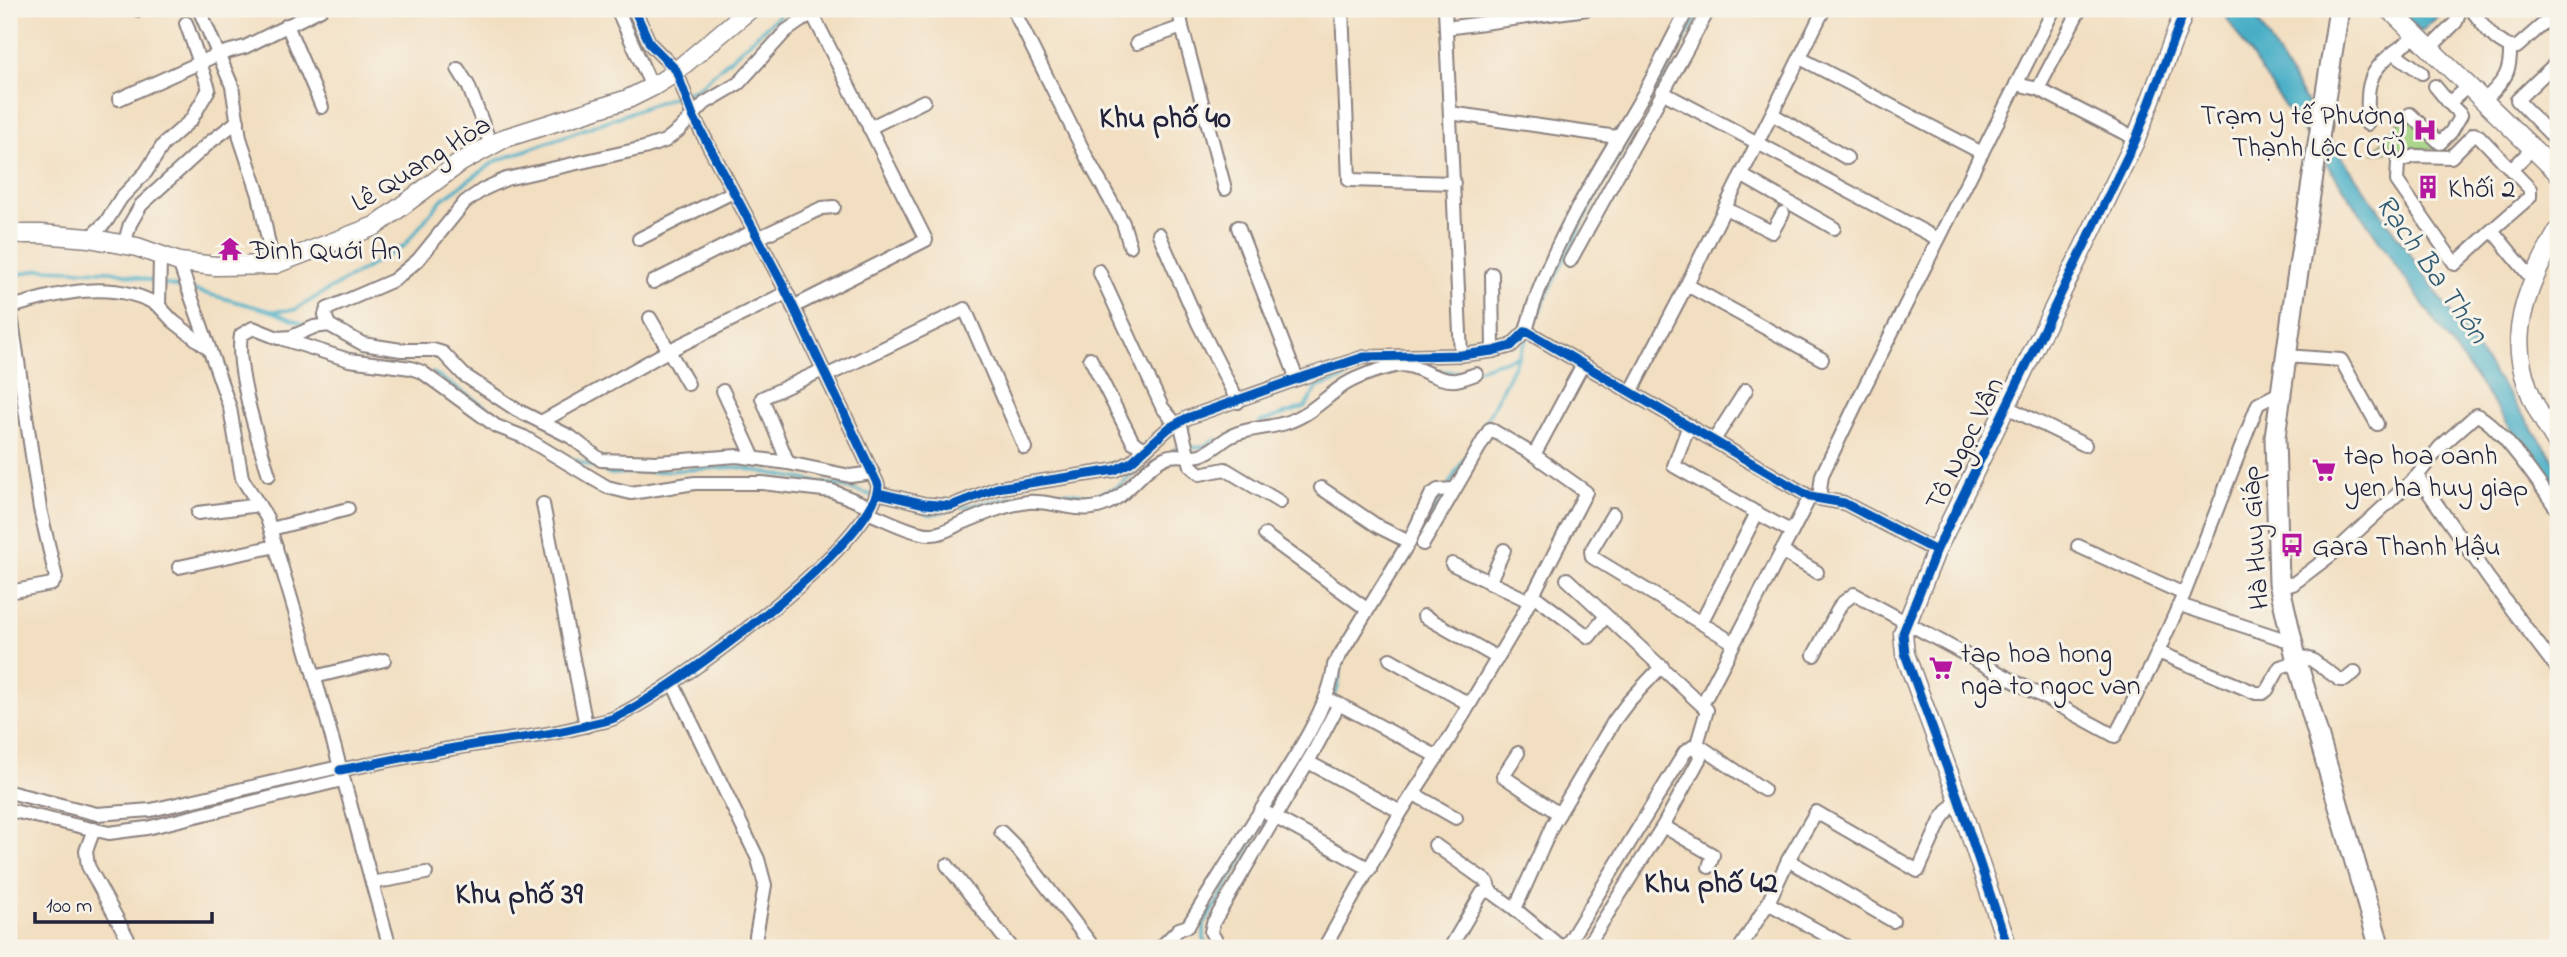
<svg xmlns="http://www.w3.org/2000/svg" width="2567" height="957" viewBox="0 0 2567 957" font-family="'Indie Flower',sans-serif">
  <style>
    .green { fill: #a3d382; stroke: #627a5e; stroke-width: 2 }
    .water { fill: #47aec6; stroke: #346880; stroke-width: 2 }
    .lines { fill: none; stroke-linecap: round; stroke-linejoin: round }
    .stream { stroke: #47aec6; stroke-width: 3.5 }
    .street-casing { stroke: #8a807e; stroke-width: 16 }
    .secondary-casing { stroke: #8a807e; stroke-width: 21 }
    .primary-casing { stroke: #8a807e; stroke-width: 23 }
    .street { stroke: #fff; stroke-width: 12 }
    .secondary { stroke: #fff; stroke-width: 18 }
    .primary { stroke: #fff; stroke-width: 19 }
    .cycleway-casing { stroke: #f7f3e8; stroke-width: 13 }
    .cycleway { stroke: #0057b8; stroke-width: 9 }
    .labels { text-anchor: middle; stroke-width: 6; stroke-linejoin: round; paint-order: stroke }
    .poi-label { font-size: 28px; fill: #22223b; stroke: #f7f3e8; text-anchor: start }
    .street-label { font-size: 28px; fill: #22223b; stroke: #f7f3e8 }
    .neighbourhood-label { font-size: 30px; font-weight: bold; fill: #22223b; stroke: #f7f3e8 }
    .water-label { font-size: 30px; font-style: italic; fill: #315a73; stroke: #f7f3e8 }
  </style>
  <rect width="100%" height="100%" fill="#f7f3e8"/>
  <filter id="ink" filterUnits="userSpaceOnUse"><feTurbulence type="fractalNoise" baseFrequency=".0143" numOctaves="2"/><feDisplacementMap in="SourceGraphic" scale="14" xChannelSelector="R" yChannelSelector="G"/><feConvolveMatrix kernelMatrix="1 2 1 2 8 2 1 2 1" color-interpolation-filters="sRGB"/></filter>
  <filter id="wash" filterUnits="userSpaceOnUse"><feTurbulence type="fractalNoise" baseFrequency=".00686" numOctaves="4" result="noise"/><feDisplacementMap in="SourceGraphic" scale="28" xChannelSelector="R" yChannelSelector="G"/><feGaussianBlur stdDeviation="1.57" result="paint"/><feColorMatrix in="noise" values="0 0 0 0 0 0 0 0 0 0 0 0 0 0 0 0 0 1.4 0 .05"/><feComposite in="paint" operator="in"/></filter>
  <g filter="url(#wash)">
    <rect width="100%" height="100%" fill="#f2dec0"/>
    <!-- green -->
    <polygon class="green" points="2406,114 2441,148 2374,152"/>
    <!-- water -->
    <g class="water">
      <polygon points="2221,9 2251,9 2322,129 2558,465 2558,495 2404,277 2338,180 2285,107"/>
      <polygon points="2396,9 2446,9 2421,32"/>
    </g>
    <g class="lines">
      <!-- stream -->
      <g class="stream">
        <polyline points="9,277 40,269 112,271 185,289"/>
        <polyline points="193,290 271,311 294,310 404,246 442,199 496,161 698,88 786,9"/>
        <polyline points="271,311 308,326"/>
        <path d="M 1535,322 C 1583,213 1643,112 1702,9"/>
        <polyline points="322,331 341,338"/>
        <polyline points="378,352 403,362"/>
        <polyline points="1474,370 1519,356"/>
        <polyline points="1436,371 1467,372"/>
        <polyline points="433,373 524,431"/>
        <polyline points="1260,422 1305,407 1318,387 1346,378"/>
        <polyline points="1175,449 1202,447 1217,439"/>
        <polyline points="570,458 611,474 737,467 844,487 871,495"/>
        <polyline points="1448,486 1481,431 1529,335"/>
        <polyline points="898,504 930,514 945,511"/>
        <polyline points="962,507 1014,497 1067,492 1093,496 1116,488 1138,470"/>
        <polyline points="1418,537 1444,492"/>
        <polyline points="1326,712 1337,690 1342,663"/>
        <polyline points="1299,765 1311,741"/>
        <polyline points="1210,948 1204,939 1204,924 1293,775"/>
      </g>
    </g>
  </g>
  <g filter="url(#ink)">
    <g class="lines">
      <!-- street casing -->
      <g class="street-casing">
        <g id="street">
          <polyline points="199,9 232,86 240,138 259,195 273,265"/>
          <polyline points="617,9 652,87"/>
          <polyline points="1013,9 1088,160 1123,223 1130,246"/>
          <polyline points="1342,9 1349,180 1454,183"/>
          <polyline points="1445,9 1461,355"/>
          <polyline points="1609,9 1617,9"/>
          <path d="M 2471,9 C 2482,22 2498,50 2517,47 L 2557,12 L 2558,9"/>
          <polyline points="138,10 140,9"/>
          <polyline points="287,25 322,107"/>
          <polyline points="1182,27 1225,189"/>
          <polyline points="1446,28 1587,9"/>
          <polyline points="1137,43 1182,27 1179,9"/>
          <polyline points="2430,48 2456,22 2460,9"/>
          <polyline points="2394,53 2422,73"/>
          <polyline points="1800,58 1982,153"/>
          <polyline points="2558,61 2517,100 2558,142"/>
          <polyline points="458,69 468,85 491,145"/>
          <polyline points="2016,84 2038,89 2136,139"/>
          <polyline points="2435,86 2449,103 2468,86"/>
          <polyline points="2038,89 2080,9"/>
          <polyline points="1662,92 1938,239"/>
          <polyline points="119,99 219,54 245,47 321,9"/>
          <path d="M 2484,101 C 2502,82 2511,76 2510,48"/>
          <polyline points="1450,113 1617,137"/>
          <polyline points="1772,114 1847,158"/>
          <polyline points="2410,114 2440,143 2451,132 2461,115 2449,103"/>
          <path d="M 2367,124 C 2369,110 2366,96 2370,83 C 2376,60 2400,49 2417,35"/>
          <polyline points="869,128 924,101"/>
          <polyline points="2511,170 2533,148"/>
          <polyline points="1741,175 1834,228"/>
          <polyline points="1725,208 1772,232 1783,213"/>
          <polyline points="1238,227 1297,379"/>
          <polyline points="2492,230 2455,264 2397,181 2398,162 2414,156 2451,157 2474,134 2479,136 2530,189 2530,197 2492,230 2532,279"/>
          <polyline points="1159,234 1198,323 1238,402"/>
          <polyline points="89,238 106,222 121,198 146,172 163,145 191,120 209,89 186,23"/>
          <polyline points="758,238 822,208 834,207"/>
          <polyline points="639,239 733,192"/>
          <polyline points="124,245 130,224 141,205 210,142 238,121"/>
          <polyline points="160,257 159,306 173,321 209,349"/>
          <polyline points="1570,261 1709,9"/>
          <polyline points="179,262 230,408 242,478 267,518 324,709 390,948"/>
          <polyline points="1099,271 1162,407 1176,424"/>
          <polyline points="1492,274 1493,351"/>
          <polyline points="653,282 754,231"/>
          <polyline points="1687,285 1822,359"/>
          <polyline points="793,307 926,240 812,13"/>
          <path d="M 9,308 C 56,293 114,278 159,306"/>
          <polyline points="650,318 688,384"/>
          <polyline points="329,325 325,315 327,309 394,280 418,260 465,202 484,189 506,179 644,148 665,141 679,130 705,103 739,83 786,31 818,9"/>
          <path d="M 1526,331 C 1548,245 1600,171 1643,95 C 1659,67 1672,37 1688,9"/>
          <polyline points="283,339 349,360 411,368 422,372 496,426 524,437 607,487 631,493 695,483 762,483 832,491 871,507"/>
          <polyline points="2286,356 2341,360 2377,424"/>
          <polyline points="1090,358 1133,442 1146,449"/>
          <polyline points="826,376 965,309 1025,448"/>
          <polyline points="723,391 754,458"/>
          <polyline points="1631,392 1682,294 1824,9"/>
          <polyline points="2007,407 2085,445"/>
          <polyline points="541,422 668,351 786,293"/>
          <polyline points="1180,422 1191,466 1200,474 1225,469 1280,502"/>
          <polyline points="1689,425 1674,466 1757,513"/>
          <polyline points="1714,440 1746,390"/>
          <polyline points="788,463 762,398 823,370"/>
          <path d="M 269,475 C 258,440 235,368 241,335 L 253,328 L 278,338 L 291,337 L 314,327 L 329,325 L 363,344 L 401,350 L 433,350 L 443,353 L 464,375 L 517,410 L 571,437 L 601,460 L 657,462 L 737,456 L 788,463 L 850,476 L 873,473"/>
          <polyline points="2417,476 2489,579 2558,670"/>
          <polyline points="1321,488 1379,527 1409,542"/>
          <polyline points="878,493 925,504 951,506 997,488 1115,470 1131,462 1169,428 1187,418 1297,379 1364,357 1461,355 1493,351 1511,346 1526,331 1810,497 1844,503 1936,551"/>
          <polyline points="1819,498 1822,475 1860,396 2054,9"/>
          <polyline points="543,504 586,726"/>
          <path d="M 867,512 C 885,519 915,535 932,534 C 941,534 950,529 957,525 C 980,516 1003,505 1028,502 C 1052,500 1078,514 1101,506 C 1128,497 1140,470 1164,458 C 1176,452 1187,458 1200,455 C 1213,451 1220,442 1231,436 C 1249,427 1269,429 1288,422 C 1309,415 1323,400 1341,387 C 1355,377 1378,370 1395,366 C 1415,361 1434,382 1456,380 C 1463,379 1470,376 1476,374"/>
          <polyline points="198,513 259,505"/>
          <polyline points="1613,514 1591,551 1592,557 1734,643"/>
          <polyline points="271,529 348,509"/>
          <polyline points="1265,535 1368,610"/>
          <polyline points="1423,544 1490,429 1534,455 1583,364"/>
          <polyline points="2078,546 2184,594"/>
          <polyline points="1781,551 1817,572"/>
          <polyline points="1452,564 1529,601"/>
          <polyline points="179,567 276,546"/>
          <polyline points="1567,579 1707,710 1697,744 1700,758 1663,826 1586,948"/>
          <polyline points="1489,583 1504,550"/>
          <path d="M 2279,583 L 2293,584 L 2335,552 L 2417,476 L 2440,447 L 2476,415 C 2497,421 2544,490 2558,511"/>
          <polyline points="9,592 52,584 56,578 40,509 10,308"/>
          <polyline points="1532,594 1589,637 1606,616"/>
          <polyline points="2180,605 2292,642"/>
          <polyline points="1424,616 1496,657"/>
          <polyline points="1701,623 1757,513 1792,532"/>
          <polyline points="2158,652 2256,693 2263,693 2267,690 2280,667 2297,662"/>
          <polyline points="1814,655 1841,604 1854,594 2115,736 2152,665 2184,594 2258,404 2281,392"/>
          <polyline points="2296,655 2312,660 2340,680 2345,680 2355,672"/>
          <polyline points="1390,659 1469,704"/>
          <polyline points="314,677 384,660"/>
          <polyline points="673,684 758,859 765,885 756,936 757,948"/>
          <polyline points="1333,701 1438,757"/>
          <polyline points="1702,705 1810,497"/>
          <polyline points="1697,744 1764,790"/>
          <polyline points="1518,753 1503,776 1559,814"/>
          <polyline points="1308,762 1401,812"/>
          <path d="M 340,770 C 388,761 437,750 486,743 C 522,738 556,734 591,724 C 599,722 609,721 616,717 C 670,692 877,542 878,485 L 781,281 L 693,116 L 676,70 L 650,44 L 634,9"/>
          <polyline points="9,792 97,814 151,810 339,767"/>
          <polyline points="1414,794 1456,818"/>
          <polyline points="9,810 109,833 147,828 342,780"/>
          <polyline points="1269,814 1370,869"/>
          <polyline points="1663,826 1713,855 1709,867"/>
          <polyline points="94,829 86,851 88,866 133,948"/>
          <polyline points="1001,832 1017,848 1094,948"/>
          <polyline points="1435,845 1487,882 1490,891"/>
          <polyline points="1788,860 1893,921"/>
          <polyline points="947,865 1012,948"/>
          <polyline points="372,883 426,873"/>
          <polyline points="1768,903 1849,948"/>
          <polyline points="1515,909 1562,948"/>
          <path d="M 1160,948 L 1179,929 L 1188,926 C 1212,888 1235,850 1259,813 C 1283,776 1331,707 1334,665 L 1409,542 L 1431,495 L 1438,490 L 1453,489"/>
          <polyline points="1220,948 1211,932 1213,923 1314,751 1339,704"/>
          <polyline points="1324,948 1401,812 1449,739 1520,620 1586,492 1534,455"/>
          <polyline points="1450,948 1482,893 1490,891 1515,909 1553,824 1614,721 1629,701 1662,666"/>
          <polyline points="1565,948 1685,752 1697,744"/>
          <polyline points="1740,948 1768,903 1788,860 1816,812 1918,871 1942,818 1958,798"/>
        </g>
      </g>
      <!-- secondary casing -->
      <g class="secondary-casing">
        <g id="secondary">
          <polyline points="2389,9 2558,173"/>
          <path d="M 2558,231 C 2510,317 2503,360 2558,445"/>
          <polyline points="9,234 41,234 89,238 137,247 179,262 216,266 273,265 375,226 461,162 505,138 628,99 652,87 670,76 750,9"/>
          <polyline points="2008,948 1958,798 1905,654 1903,633 1936,551 2136,139 2185,9"/>
        </g>
      </g>
      <!-- primary casing -->
      <g class="primary-casing">
        <polyline id="primary" points="2339,9 2296,285 2275,437 2279,583 2297,662 2380,948"/>
      </g>
      <!-- street -->
      <use href="#street" class="street"/>
      <!-- secondary -->
      <use href="#secondary" class="secondary"/>
      <!-- primary -->
      <use href="#primary" class="primary"/>
      <!-- cycleway casing -->
      <g class="cycleway-casing">
        <g id="cycleway">
          <polyline points="878,493 925,504 951,506 997,488 1115,470 1131,462 1169,428 1187,418 1297,379 1364,357 1461,355 1493,351 1511,346 1526,331 1810,497 1844,503 1936,551"/>
          <path d="M 340,770 C 388,761 437,750 486,743 C 522,738 556,734 591,724 C 599,722 609,721 616,717 C 670,692 877,542 878,485 L 781,281 L 693,116 L 676,70 L 650,44 L 634,9"/>
          <polyline points="2008,948 1958,798 1905,654 1903,633 1936,551 2136,139 2185,9"/>
        </g>
      </g>
      <!-- cycleway -->
      <use href="#cycleway" class="cycleway"/>
    </g>
  </g>
  <!-- icons -->
  <defs>
    <g id="hospital-bare" transform="scale(1.89)"><path d="M-5-5h3v3.5h4V-5h3V5h-3V1.5h-4V5h-3Z" fill="#b5179e" stroke="#f7f3e8" stroke-width="2.5" paint-order="stroke"/></g>
    <g id="building-bare" transform="scale(1.89)"><path d="M-4-6H4V6H1V3H-1V6H-4ZM-2.5-4.3h1.7v1.8h-1.7ZM.8-4.3h1.7v1.8H.8ZM-2.5-1h1.7V.8h-1.7ZM.8-1h1.7V.8H.8Z" fill="#b5179e" stroke="#f7f3e8" stroke-width="2.5" paint-order="stroke"/></g>
    <g id="temple-bare" transform="scale(1.89)"><path d="M0-6L5-2H3V0L6.5 2.5H4V6H1.5V3h-3V6H-4V2.5H-6.5L-3 0V-2H-5Z" fill="#b5179e" stroke="#f7f3e8" stroke-width="2.5" paint-order="stroke"/></g>
    <g id="supermarket-bare" transform="scale(1.89)"><path d="M-6-5.5h2.5l.6 2H6L4.5 2H-2.5L-4.4-4H-6ZM-1.5 3.2a1.3 1.3 0 1 0 .1 0ZM3 3.2a1.3 1.3 0 1 0 .1 0Z" fill="#b5179e" stroke="#f7f3e8" stroke-width="2.5" paint-order="stroke"/></g>
    <g id="bus-bare" transform="scale(1.89)"><path d="M-5-6H5V4H4V6H2V4H-2V6H-4V4H-5ZM-3.5-4V0h7V-4ZM-3.5 1.2v1.5H-2V1.2ZM2 1.2v1.5H3.5V1.2Z" fill="#b5179e" stroke="#f7f3e8" stroke-width="2.5" paint-order="stroke"/></g>
  </defs>
  <g fill-rule="evenodd">
    <use href="#hospital-bare" x="2425" y="130"/>
    <use href="#building-bare" x="2428" y="187"/>
    <use href="#temple-bare" x="230" y="249"/>
    <use href="#supermarket-bare" x="2324" y="470"/>
    <use href="#bus-bare" x="2292" y="545"/>
    <use href="#supermarket-bare" x="1941" y="668"/>
  </g>
  <g class="labels">
    <!-- poi labels -->
    <g class="poi-label">
      <text x="2405" y="124" text-anchor="end">Trạm y tế Phường<tspan x="2405" dy="32">Thạnh Lộc (Cũ)</tspan></text>
      <text x="2448" y="197">Khối 2</text>
      <text x="250" y="259">Đình Quới An</text>
      <text x="2344" y="464">tap hoa oanh<tspan x="2344" dy="32">yen ha huy giap</tspan></text>
      <text x="2312" y="555">Gara Thanh Hậu</text>
      <text x="1961" y="662">tap hoa hong<tspan x="1961" dy="32">nga to ngoc van</tspan></text>
    </g>
    <!-- street labels -->
    <g class="street-label">
      <text transform="translate(420 162) rotate(-32)" y="10">Lê Quang Hòa</text>
      <text transform="translate(1963 443) rotate(-64)" y="10">Tô Ngọc Vân</text>
      <text transform="translate(2253 538) rotate(-94)" y="10">Hà Huy Giáp</text>
    </g>
    <!-- neighbourhood labels -->
    <g class="neighbourhood-label">
      <text x="1165" y="127">Khu phố 40</text>
      <text x="1711" y="892">Khu phố 42</text>
      <text x="519" y="903">Khu phố 39</text>
    </g>
    <!-- water labels -->
    <g class="water-label">
      <text transform="translate(2433 268) rotate(55)" y="10">Rạch Ba Thôn</text>
    </g>
  </g>
  <!-- margin -->
  <rect width="2567" height="957" fill="none" stroke="#f7f3e8" stroke-width="35"/>
  <!-- scale -->
  <path d="M35 912v10h177v-10" fill="none" stroke="#22223b" stroke-width="3.5"/>
  <text x="46" y="912" font-size="21" fill="#22223b" stroke="#f7f3e8" stroke-width="5" paint-order="stroke">100 m</text>
</svg>
